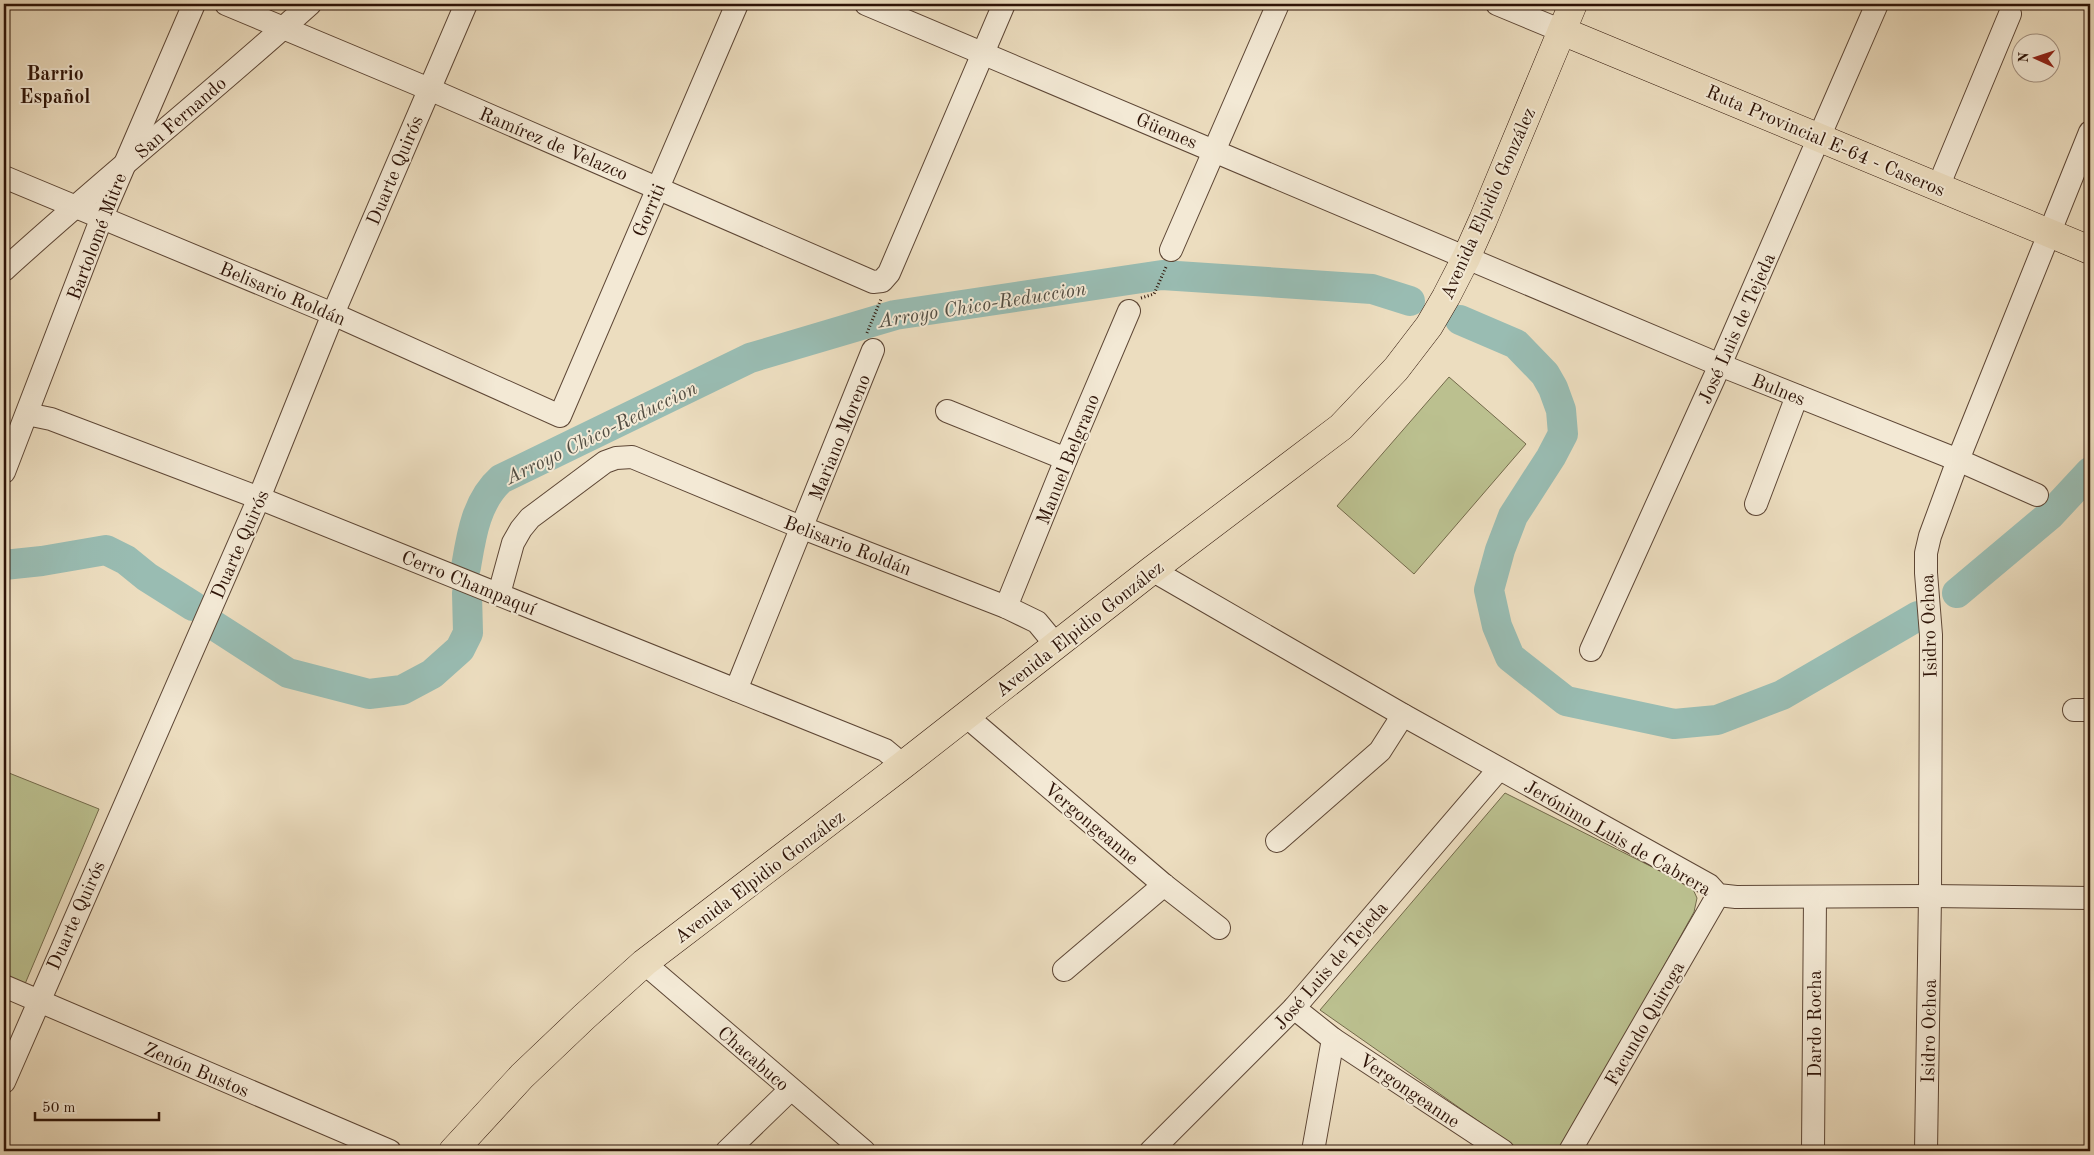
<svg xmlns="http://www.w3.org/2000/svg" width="2094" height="1155" viewBox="0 0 2094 1155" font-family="'Old Standard TT',serif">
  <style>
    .green { fill: #bbc08f; stroke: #746a4b }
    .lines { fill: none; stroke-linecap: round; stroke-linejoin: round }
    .river { stroke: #99bcb2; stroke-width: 30 }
    .minor-casing { stroke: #5d4635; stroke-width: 24 }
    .major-casing { stroke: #2d1307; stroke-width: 29 }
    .path { stroke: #2d1307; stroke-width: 3; stroke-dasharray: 1 2.5; stroke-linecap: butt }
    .minor { stroke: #f3e9d5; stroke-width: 22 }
    .major { stroke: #ecddbf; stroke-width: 28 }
    .labels { text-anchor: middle; stroke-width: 4; stroke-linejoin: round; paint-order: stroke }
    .street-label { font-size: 19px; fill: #2d1307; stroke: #f3e9d5 }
    .neighbourhood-label { font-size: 20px; font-weight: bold; fill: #2d1307; stroke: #f3e9d5 }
    .water-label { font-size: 20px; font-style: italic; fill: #534e43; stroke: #f3e9d5 }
  </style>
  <rect width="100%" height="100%" fill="#ecddbf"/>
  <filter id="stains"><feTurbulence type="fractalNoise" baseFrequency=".004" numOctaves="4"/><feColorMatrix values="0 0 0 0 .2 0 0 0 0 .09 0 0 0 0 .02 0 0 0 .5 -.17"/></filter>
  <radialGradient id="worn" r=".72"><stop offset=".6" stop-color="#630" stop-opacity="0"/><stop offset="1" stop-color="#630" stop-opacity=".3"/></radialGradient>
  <!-- green -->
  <g class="green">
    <polygon points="1449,377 1526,444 1414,574 1337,506"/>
    <polygon points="4,771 99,809 22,991 4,983"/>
    <polygon points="1505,793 1692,887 1697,898 1694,912 1561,1151 1521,1151 1320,1010"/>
  </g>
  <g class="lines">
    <!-- river -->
    <g class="river">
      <polyline points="1460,320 1516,344 1545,374 1553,388 1561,410 1563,434 1551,457 1513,516 1500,550 1489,590 1497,626 1510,657 1566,701 1674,724 1717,720 1782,695 1918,616"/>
      <polyline points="4,565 42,561 106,550 126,560 147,577 193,606"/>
      <path d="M 466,567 C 471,537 476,501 501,479 L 750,358 L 895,315 L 1162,275 L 1372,289 L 1410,301"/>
      <polyline points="1957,593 2050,515 2090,472"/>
      <polyline points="215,626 288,673 369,694 402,690 432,674 460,649 468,633 467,593"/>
    </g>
    <!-- minor casing -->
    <g class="minor-casing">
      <g id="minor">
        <polyline points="226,4 429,89 873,282 882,281 889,273 1004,4"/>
        <polyline points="866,4 1720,365 1958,460 2037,495"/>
        <polyline points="1497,4 1562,31"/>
        <polyline points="4,177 333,314 560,416 737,4"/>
        <polyline points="1938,187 2010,14"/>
        <polyline points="1171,250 1278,4"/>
        <path d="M 4,270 C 104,179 210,94 310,4"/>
        <polyline points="947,411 1066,459"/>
        <polyline points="27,414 51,419 259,498 885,750 903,765"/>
        <polyline points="4,472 102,217 194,4"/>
        <polyline points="1756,504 1797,396"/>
        <polyline points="1152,570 1403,715 1709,885 1718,895 1736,897 1930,896 2090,898"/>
        <polyline points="499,594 513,543 521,529 530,518 605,462 616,458 632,457 803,528 1006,607 1037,622 1056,645"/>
        <polyline points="1006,607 1066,459 1129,311"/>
        <polyline points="1591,650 1720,365 1877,4"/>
        <polyline points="736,690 873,350"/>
        <polyline points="2074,710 2090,710"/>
        <polyline points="966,716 1164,885 1219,928"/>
        <polyline points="1277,841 1380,751 1403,715"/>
        <polyline points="644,963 864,1151"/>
        <polyline points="1064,970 1164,885"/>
        <polyline points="4,986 390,1151"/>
        <polyline points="1294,1008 1333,1039 1503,1151"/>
        <polyline points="4,1082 259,498 333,314 466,4"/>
        <polyline points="727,1151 790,1090"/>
        <polyline points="1151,1151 1294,1008 1499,769"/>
        <polyline points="1313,1151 1333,1039"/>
        <polyline points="1570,1151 1718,895"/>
        <polyline points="1813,1151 1815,898"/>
        <polyline points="1926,1151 1930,896 1931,635 1926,573 1926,553 1930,536 1958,460 2090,132"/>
      </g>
    </g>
    <!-- major casing -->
    <g class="major-casing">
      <g id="major">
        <polyline points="1562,31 2090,250"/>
        <polyline points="453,1151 522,1076 584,1017 644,963 903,765 1152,570 1341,427 1396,369 1429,326 1446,297 1466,258 1483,220 1573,4"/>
      </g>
    </g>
    <!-- path -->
    <g class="path">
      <polyline points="1141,298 1154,294 1166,267"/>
      <polyline points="867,333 881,299"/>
    </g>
    <!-- minor -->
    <use href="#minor" class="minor"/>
    <!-- major -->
    <use href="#major" class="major"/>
  </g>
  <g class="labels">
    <!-- street labels -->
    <g class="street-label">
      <text transform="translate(180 117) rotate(-41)" y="7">San Fernando</text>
      <text transform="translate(1167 130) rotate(23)" y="7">Güemes</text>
      <text transform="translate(1826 140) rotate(23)" y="7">Ruta Provincial E-64 - Caseros</text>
      <text transform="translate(554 143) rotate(23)" y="7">Ramírez de Velazco</text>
      <text transform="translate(394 170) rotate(-67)" y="7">Duarte Quirós</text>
      <text transform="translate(1487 203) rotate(-66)" y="7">Avenida Elpidio González</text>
      <text transform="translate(648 210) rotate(-67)" y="7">Gorriti</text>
      <text transform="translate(96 236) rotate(-69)" y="7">Bartolomé Mitre</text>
      <text transform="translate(283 293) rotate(23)" y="7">Belisario Roldán</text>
      <text transform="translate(1736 328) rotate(-66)" y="7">José Luis de Tejeda</text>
      <text transform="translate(1779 389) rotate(22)" y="7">Bulnes</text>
      <text transform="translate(839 437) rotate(-68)" y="7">Mariano Moreno</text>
      <text transform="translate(1067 459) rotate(-68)" y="7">Manuel Belgrano</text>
      <text transform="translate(239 544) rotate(-66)" y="7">Duarte Quirós</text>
      <text transform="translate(848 545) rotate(21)" y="7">Belisario Roldán</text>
      <text transform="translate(469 582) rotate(22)" y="7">Cerro Champaquí</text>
      <text transform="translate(1928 626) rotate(-92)" y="7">Isidro Ochoa</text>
      <text transform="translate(1079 628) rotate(-38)" y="7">Avenida Elpidio González</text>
      <text transform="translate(1092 823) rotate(40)" y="7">Vergongeanne</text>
      <text transform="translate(1618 837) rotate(30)" y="7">Jerónimo Luis de Cabrera</text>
      <text transform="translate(759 876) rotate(-37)" y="7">Avenida Elpidio González</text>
      <text transform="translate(75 915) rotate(-66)" y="7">Duarte Quirós</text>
      <text transform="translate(1330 965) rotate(-49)" y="7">José Luis de Tejeda</text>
      <text transform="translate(1644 1023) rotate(-60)" y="7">Facundo Quiroga</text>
      <text transform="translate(1814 1024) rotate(-90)" y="7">Dardo Rocha</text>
      <text transform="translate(1928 1031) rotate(-89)" y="7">Isidro Ochoa</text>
      <text transform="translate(754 1058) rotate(41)" y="7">Chacabuco</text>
      <text transform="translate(197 1069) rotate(23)" y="7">Zenón Bustos</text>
      <text transform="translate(1410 1090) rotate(34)" y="7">Vergongeanne</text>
    </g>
    <!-- neighbourhood labels -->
    <g class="neighbourhood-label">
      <text x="55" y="80">Barrio<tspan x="55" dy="23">Español</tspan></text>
    </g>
    <!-- water labels -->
    <g class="water-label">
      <text transform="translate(982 304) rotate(-9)" y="7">Arroyo Chico-Reduccion</text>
      <text transform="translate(601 432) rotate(-26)" y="7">Arroyo Chico-Reduccion</text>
    </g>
  </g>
  <!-- margin -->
  <rect width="2094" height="1155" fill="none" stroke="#ecddbf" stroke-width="20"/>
  <rect x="5" y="5" width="2084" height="1145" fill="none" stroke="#2d1307" stroke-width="2.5"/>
  <rect x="10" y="10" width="2074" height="1135" fill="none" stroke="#2d1307"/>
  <!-- north arrow -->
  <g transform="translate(2036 58) rotate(273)"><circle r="24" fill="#f3e9d5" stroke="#a49383"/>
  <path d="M0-4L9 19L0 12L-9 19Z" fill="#8f2418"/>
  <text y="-8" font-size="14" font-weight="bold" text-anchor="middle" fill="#2d1307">N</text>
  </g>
  <!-- scale -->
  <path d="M35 1112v8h124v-8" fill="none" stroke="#2d1307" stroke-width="2.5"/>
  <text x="42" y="1112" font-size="15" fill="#2d1307" stroke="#f3e9d5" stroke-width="4" paint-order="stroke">50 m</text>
  <rect width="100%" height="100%" filter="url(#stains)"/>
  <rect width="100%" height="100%" fill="url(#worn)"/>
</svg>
